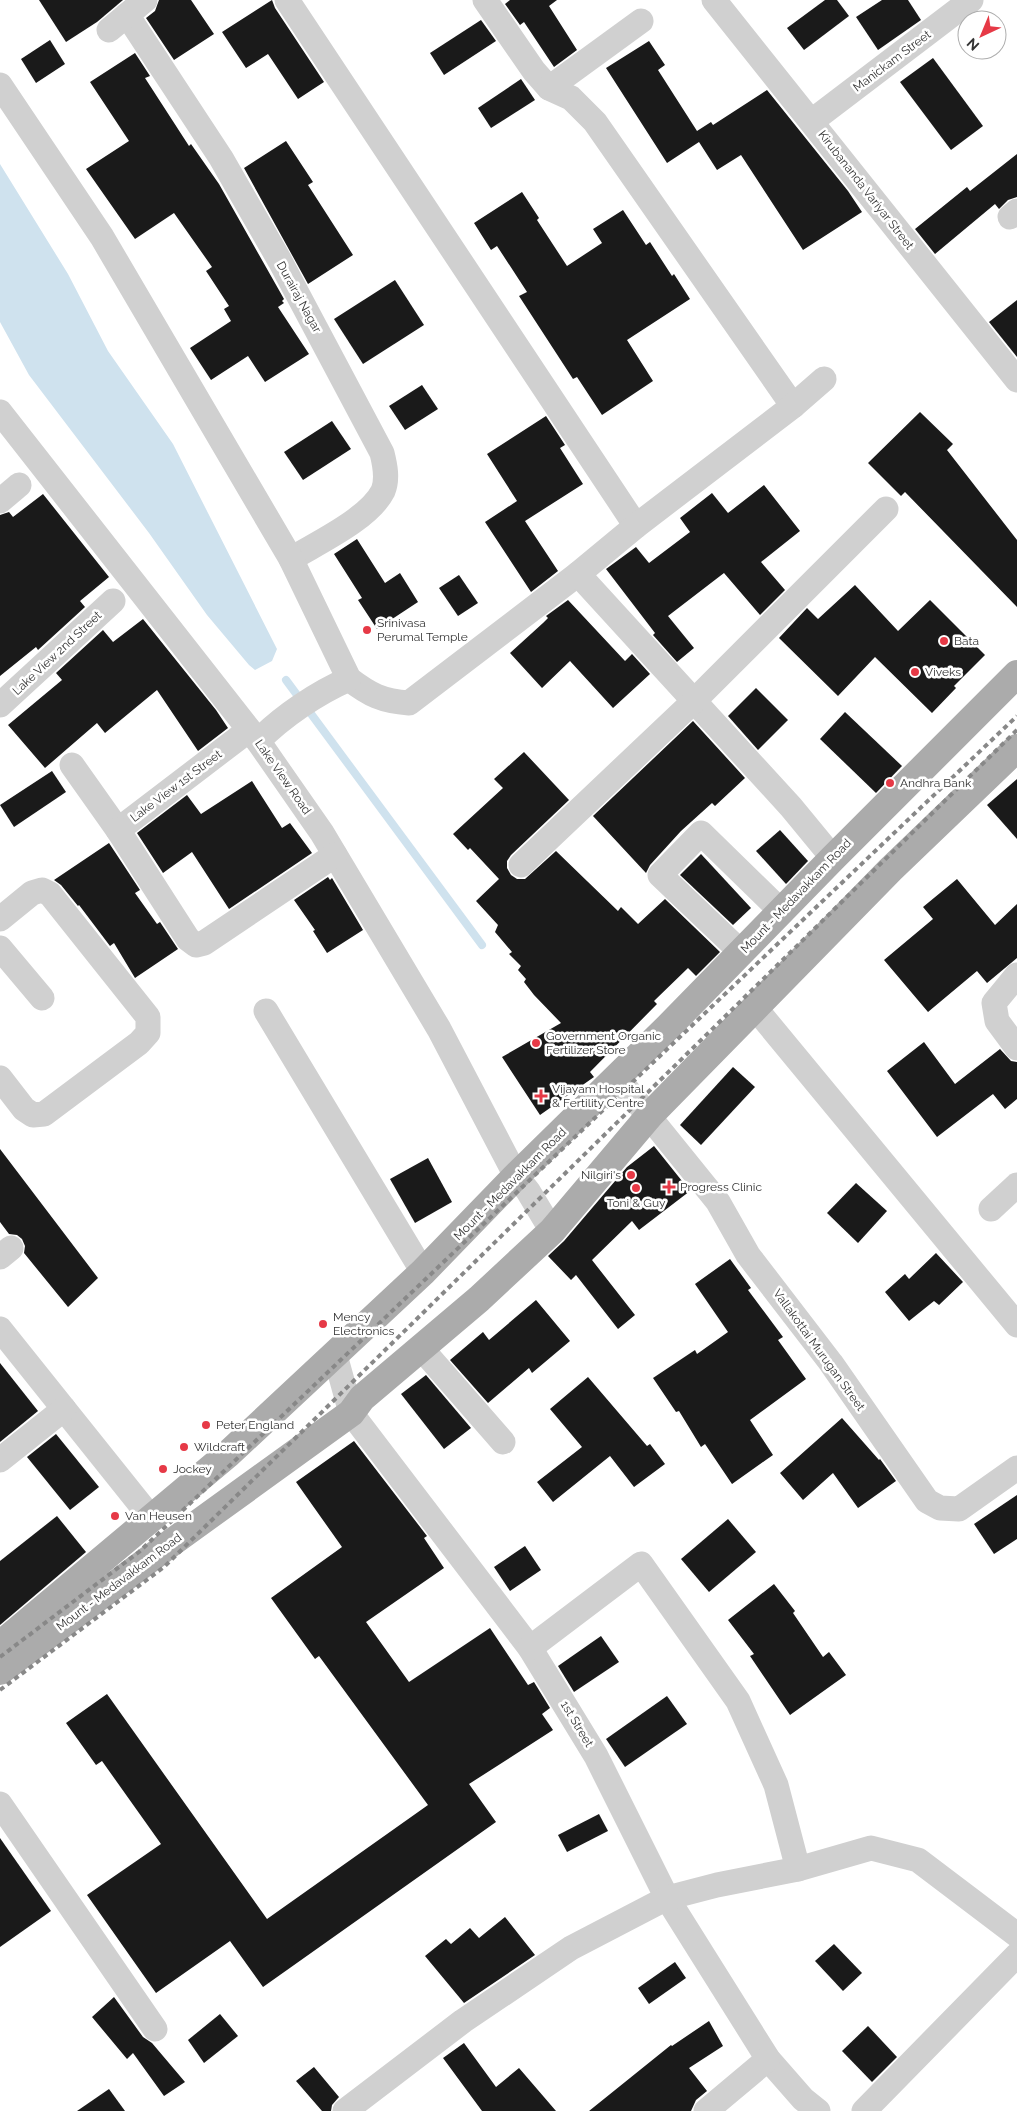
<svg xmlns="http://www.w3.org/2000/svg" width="1017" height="2111" viewBox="0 0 1017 2111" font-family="Raleway,sans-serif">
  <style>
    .water { fill: #cfe2ee }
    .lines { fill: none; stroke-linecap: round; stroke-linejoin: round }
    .stream { stroke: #cfe2ee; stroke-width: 8 }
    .building { fill: #1a1a1a }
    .street { stroke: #d0d0d0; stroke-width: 25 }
    .primary { stroke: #ababab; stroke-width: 28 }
    .rail { stroke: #888; stroke-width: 4; stroke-dasharray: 5 4; stroke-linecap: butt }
    .poi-dot { fill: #e63946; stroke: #fff; stroke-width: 2 }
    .labels { text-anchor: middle; stroke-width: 5; stroke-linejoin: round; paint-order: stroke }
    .street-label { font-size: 12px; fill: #333; stroke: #fff }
    .poi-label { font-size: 12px; fill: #333; stroke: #fff; text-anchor: start }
  </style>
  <rect width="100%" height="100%" fill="#fff"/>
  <!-- water -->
  <polygon class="water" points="0,164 68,274 108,351 173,444 277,649 272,661 255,670 249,665 207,615 149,533 29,375 0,322"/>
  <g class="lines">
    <!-- stream -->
    <polyline class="stream" points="286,680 482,945"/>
  </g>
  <!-- building -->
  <g class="building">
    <polygon points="39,0 123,0 97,22 66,42"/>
    <polygon points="159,0 191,0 214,34 174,60 146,18 155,11"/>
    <polygon points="272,0 275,8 324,82 298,99 268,54 246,68 222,32"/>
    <polygon points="510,0 557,0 549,6 577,50 554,67 524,22 520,25 505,4"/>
    <polygon points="825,0 837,0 849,16 804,50 787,28"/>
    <polygon points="882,0 908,0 921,20 878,50 856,17"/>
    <polygon points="481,20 496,41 444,75 430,53"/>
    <polygon points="50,40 65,64 36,83 21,59"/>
    <polygon points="649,41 665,65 658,70 697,131 711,122 713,125 767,90 848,191 862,212 803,250 741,155 717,170 699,142 667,163 606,68"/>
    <polygon points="135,53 150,76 145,78 189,146 191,144 219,184 284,299 282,301 284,303 278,307 309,354 265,382 248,356 211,380 190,348 231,321 224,309 229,306 206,271 212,267 174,213 135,239 86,169 129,141 90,82"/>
    <polygon points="933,58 983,126 951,150 900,82"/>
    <polygon points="521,79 535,100 491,128 478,108"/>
    <polygon points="286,141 313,182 308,185 353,255 308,284 244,168"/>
    <polygon points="1017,154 1017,197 1008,200 999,209 995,204 935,254 915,229 967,187 970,191"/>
    <polygon points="522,192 539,218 537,220 567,266 602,243 593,229 623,210 646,245 650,242 672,276 674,274 690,299 627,340 653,381 602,415 577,377 573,379 519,296 527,292 497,246 491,250 474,223"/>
    <polygon points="395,280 424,325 363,364 334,319"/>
    <polygon points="1017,300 1017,357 989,322"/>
    <polygon points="422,385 438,409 405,430 389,406"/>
    <polygon points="920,412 953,444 947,450 1017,540 1017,607 905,492 901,496 868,463"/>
    <polygon points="546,416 565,445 560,448 583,484 525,521 558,571 531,592 485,522 517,501 487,454"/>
    <polygon points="332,421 351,449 303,480 284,452"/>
    <polygon points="764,485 800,531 761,562 785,590 760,615 724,573 668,616 694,648 677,662 653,635 655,633 606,569 636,547 649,563 690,532 680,518 712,493 728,513"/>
    <polygon points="43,494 109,577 80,601 85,607 38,650 36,647 0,676 0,515 9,512 13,517"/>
    <polygon points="357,539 385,583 400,573 418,602 377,629 358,600 362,598 334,554"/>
    <polygon points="459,575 478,603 458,616 439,588"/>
    <polygon points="855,585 898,631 930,600 985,655 954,686 956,688 932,713 875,657 838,696 779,638 807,608 818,619"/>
    <polygon points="568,600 625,661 632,654 650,674 613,708 570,661 542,688 510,653 543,623 548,618 546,616"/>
    <polygon points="143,619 216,710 228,728 198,751 157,690 105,733 97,723 45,768 8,725 62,680 56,673 103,630 113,642"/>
    <polygon points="756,688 788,720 758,750 728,716"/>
    <polygon points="845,712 902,766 876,793 820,739"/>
    <polygon points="693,721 745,778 715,806 712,803 681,831 650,865 646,873 593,816"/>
    <polygon points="524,752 569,800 511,855 507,861 507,868 511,875 517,879 525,879 556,851 618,911 621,907 638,924 665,899 720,952 696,976 688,968 654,1001 657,1004 590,1072 594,1077 540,1115 502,1057 561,1023 534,995 524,982 526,979 518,970 521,966 509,954 512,952 495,932 498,925 476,901 499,879 470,848 468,850 453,834 503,788 494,779"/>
    <polygon points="52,771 66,792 14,827 0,805"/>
    <polygon points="1017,779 1017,839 987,805"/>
    <polygon points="252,781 282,828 290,823 312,853 229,909 192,852 163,873 137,833 187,795 201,814"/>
    <polygon points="780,830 808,861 786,884 756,851"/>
    <polygon points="109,843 140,890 135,893 157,924 160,922 178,949 135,978 114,943 110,946 79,905 78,906 61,885 54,880"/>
    <polygon points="701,854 751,908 733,925 680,875"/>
    <polygon points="328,877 330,880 332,878 363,930 327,953 313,931 315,930 294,900"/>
    <polygon points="957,879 995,925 1017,904 1017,958 987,983 977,971 928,1012 884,960 933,919 923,907"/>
    <polygon points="924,1042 955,1084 1000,1049 1011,1061 1017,1062 1017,1099 1005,1109 993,1094 937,1137 887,1071"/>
    <polygon points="733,1067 755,1087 701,1145 680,1125"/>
    <polygon points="654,1146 690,1191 639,1230 632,1221 592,1260 635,1315 618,1329 576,1275 571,1280 548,1256 564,1241 627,1167"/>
    <polygon points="0,1149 98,1278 68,1307 24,1253 25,1246 22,1239 17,1235 9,1234 0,1222"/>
    <polygon points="428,1158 452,1202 415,1223 390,1179"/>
    <polygon points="856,1183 887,1211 858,1243 827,1213"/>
    <polygon points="936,1253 963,1282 939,1305 934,1301 909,1321 885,1292 905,1274 909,1279"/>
    <polygon points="730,1259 751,1288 748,1290 783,1337 778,1340 806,1379 750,1420 773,1455 732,1484 705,1444 701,1447 679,1411 676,1412 653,1378 695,1350 697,1354 728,1332 695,1284"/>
    <polygon points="536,1300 570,1341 532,1373 529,1368 488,1403 450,1360 483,1332 489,1340"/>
    <polygon points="0,1363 38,1411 0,1442"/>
    <polygon points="426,1375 471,1428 444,1449 401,1394"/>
    <polygon points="588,1377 647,1446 650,1444 665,1464 634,1487 610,1456 553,1502 537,1482 582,1447 550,1409"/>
    <polygon points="842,1418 879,1460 880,1459 896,1481 858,1508 833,1473 803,1500 780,1473"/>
    <polygon points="56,1434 99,1487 70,1510 27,1457"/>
    <polygon points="354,1441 427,1536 424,1538 444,1568 366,1622 409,1682 490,1628 528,1685 534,1682 550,1708 542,1714 553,1730 469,1784 496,1822 263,1987 230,1941 156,1993 87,1895 161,1844 102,1761 96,1765 66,1723 107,1694 267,1919 428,1805 319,1656 315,1659 271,1598 342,1547 296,1482"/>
    <polygon points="1017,1495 1017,1539 994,1554 974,1524"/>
    <polygon points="57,1516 86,1552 0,1625 0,1561"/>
    <polygon points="728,1519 756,1552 709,1592 681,1559"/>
    <polygon points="525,1546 541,1570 510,1591 494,1567"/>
    <polygon points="774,1584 795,1611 793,1613 823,1657 829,1652 846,1675 790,1715 750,1656 754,1654 728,1620"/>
    <polygon points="601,1636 619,1662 574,1692 558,1666"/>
    <polygon points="667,1696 687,1724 625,1767 606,1739"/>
    <polygon points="599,1814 608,1831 567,1852 558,1835"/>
    <polygon points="0,1838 51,1911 0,1947"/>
    <polygon points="505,1917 535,1955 464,2003 425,1956 446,1939 451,1944 470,1928 479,1938"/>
    <polygon points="834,1944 862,1973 843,1991 815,1961"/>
    <polygon points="675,1962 686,1978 649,2004 638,1988"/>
    <polygon points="114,1997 143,2037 152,2043 185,2082 164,2096 133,2053 127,2059 92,2017"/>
    <polygon points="220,2014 238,2036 204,2063 188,2040"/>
    <polygon points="709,2021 723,2046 689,2068 707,2091 696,2100 691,2111 589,2111 671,2045 672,2046"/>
    <polygon points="868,2026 897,2057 872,2082 842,2051"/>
    <polygon points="464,2043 496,2087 519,2068 556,2111 482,2111 443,2058"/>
    <polygon points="314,2067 339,2097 332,2105 331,2111 322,2111 296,2081"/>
    <polygon points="109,2089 125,2111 77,2111"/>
  </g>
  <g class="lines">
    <!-- street -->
    <g class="street">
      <polyline points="287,0 636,526"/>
      <polyline points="485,0 534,71 549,88 571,98 595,122 793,406"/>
      <polyline points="714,0 1017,380"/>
      <path d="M 127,15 L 221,158 L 280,261 L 382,453 C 385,465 388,479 383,491 C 369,519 317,543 291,559"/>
      <polyline points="109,30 145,0"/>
      <path d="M 0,85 L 102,237 L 291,559 L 349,679 C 370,695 382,701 409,703 L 578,574 L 636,526 L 793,406 L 824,379"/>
      <polyline points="549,88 641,21"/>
      <polyline points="812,121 971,0"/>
      <polyline points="1010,217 1017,211"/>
      <polyline points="0,412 258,741 322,833 439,1029 516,1176 528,1191 552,1231"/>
      <polyline points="0,501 19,485"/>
      <polyline points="578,574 791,807 833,858"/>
      <polyline points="0,705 113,601"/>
      <path d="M 258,741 C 283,716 317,693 349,679"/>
      <polyline points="72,765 118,830 249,730"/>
      <polyline points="118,830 188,939 196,945 204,943 335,855"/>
      <polyline points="521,865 694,701 886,509"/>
      <polyline points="0,919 32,893 42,890 50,894 148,1017 148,1033 139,1043 44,1114 33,1115 24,1109 0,1078"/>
      <polyline points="0,948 42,998"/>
      <polyline points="741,952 660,875 701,833 781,911"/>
      <polyline points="1017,975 994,1003 997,1021 1017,1048"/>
      <polyline points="756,1009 1017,1325"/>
      <polyline points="266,1011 423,1272"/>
      <polyline points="617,1077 718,1202 748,1255 831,1363 927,1501 940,1508 959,1509 1017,1468"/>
      <polyline points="991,1209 1017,1185"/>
      <polyline points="0,1257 11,1248"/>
      <polyline points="0,1329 152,1519"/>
      <polyline points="421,1348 503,1442"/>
      <polyline points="335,1355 351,1413 530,1648 596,1756 667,1898 768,2059 803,2099 818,2111"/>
      <polyline points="0,1460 64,1409"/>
      <polyline points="530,1648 641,1564 738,1701 776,1785 798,1869"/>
      <polyline points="0,1804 155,2029"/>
      <polyline points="345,2111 463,2021 571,1948 667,1898 717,1885 798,1869 871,1848 918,1860 1017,1935"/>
      <polyline points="706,2111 768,2059"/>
      <polyline points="864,2111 1017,1955"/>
    </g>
    <!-- primary -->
    <g class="primary">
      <polyline points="0,1645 228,1454 423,1272 516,1176 668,1027 833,858 1017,674"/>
      <polyline points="0,1671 171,1543 351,1413 362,1398 479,1299 552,1231 650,1115 890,870 1017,748"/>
    </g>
    <!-- rail -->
    <g class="rail">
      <polyline points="0,1657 139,1552 1017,716"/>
      <polyline points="0,1690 164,1567 1017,730"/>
    </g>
  </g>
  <!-- markers -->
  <g class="poi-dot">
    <circle cx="367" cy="630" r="5"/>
    <circle cx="944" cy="641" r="5"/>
    <circle cx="915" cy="672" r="5"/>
    <circle cx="890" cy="783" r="5"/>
    <circle cx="536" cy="1043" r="5"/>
    <path d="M538.5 1088.5h5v5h5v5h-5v5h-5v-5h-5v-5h5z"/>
    <circle cx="631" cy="1175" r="5"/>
    <path d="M666.5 1179.5h5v5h5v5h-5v5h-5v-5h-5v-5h5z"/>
    <circle cx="636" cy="1188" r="5"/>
    <circle cx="323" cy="1324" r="5"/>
    <circle cx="206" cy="1425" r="5"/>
    <circle cx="184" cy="1447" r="5"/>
    <circle cx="163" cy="1469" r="5"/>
    <circle cx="115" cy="1516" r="5"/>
  </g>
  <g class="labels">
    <!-- street labels -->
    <g class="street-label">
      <text transform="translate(892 61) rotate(-37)" y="4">Manickam Street</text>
      <text transform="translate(866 190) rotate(52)" y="4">Kirubananda Variyar Street</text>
      <text transform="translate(299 297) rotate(61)" y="4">Durairaj Nagar</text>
      <text transform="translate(57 653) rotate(-43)" y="4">Lake View 2nd Street</text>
      <text transform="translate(283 777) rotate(55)" y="4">Lake View Road</text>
      <text transform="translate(176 786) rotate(-37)" y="4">Lake View 1st Street</text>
      <text transform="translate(796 896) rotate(-46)" y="4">Mount - Medavakkam Road</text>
      <text transform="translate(510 1184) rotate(-45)" y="4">Mount - Medavakkam Road</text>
      <text transform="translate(819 1350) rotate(54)" y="4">Vallakottai Murugan Street</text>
      <text transform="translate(119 1582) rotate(-37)" y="4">Mount - Medavakkam Road</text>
      <text transform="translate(577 1724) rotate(59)" y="4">1st Street</text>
    </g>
    <!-- poi labels -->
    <g class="poi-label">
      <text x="377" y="627">Srinivasa<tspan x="377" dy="14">Perumal Temple</tspan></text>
      <text x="954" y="645">Bata</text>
      <text x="925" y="676">Viveks</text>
      <text x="900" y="787">Andhra Bank</text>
      <text x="546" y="1040">Government Organic<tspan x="546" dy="14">Fertilizer Store</tspan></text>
      <text x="552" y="1093">Vijayam Hospital<tspan x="552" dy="14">&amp; Fertility Centre</tspan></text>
      <text x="621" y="1179" text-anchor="end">Nilgiri's</text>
      <text x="680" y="1191">Progress Clinic</text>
      <text x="636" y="1207" text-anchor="middle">Toni &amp; Guy</text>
      <text x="333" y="1321">Mency<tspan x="333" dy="14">Electronics</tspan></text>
      <text x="216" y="1429">Peter England</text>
      <text x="194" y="1451">Wildcraft</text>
      <text x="173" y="1473">Jockey</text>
      <text x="125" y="1520">Van Heusen</text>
    </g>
  </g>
  <!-- north arrow -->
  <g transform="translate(982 35) rotate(224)"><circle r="24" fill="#ffffff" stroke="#adadad"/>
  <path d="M0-4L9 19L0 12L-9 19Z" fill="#e63946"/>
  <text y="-8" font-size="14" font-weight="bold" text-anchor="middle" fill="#333333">N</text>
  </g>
</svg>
